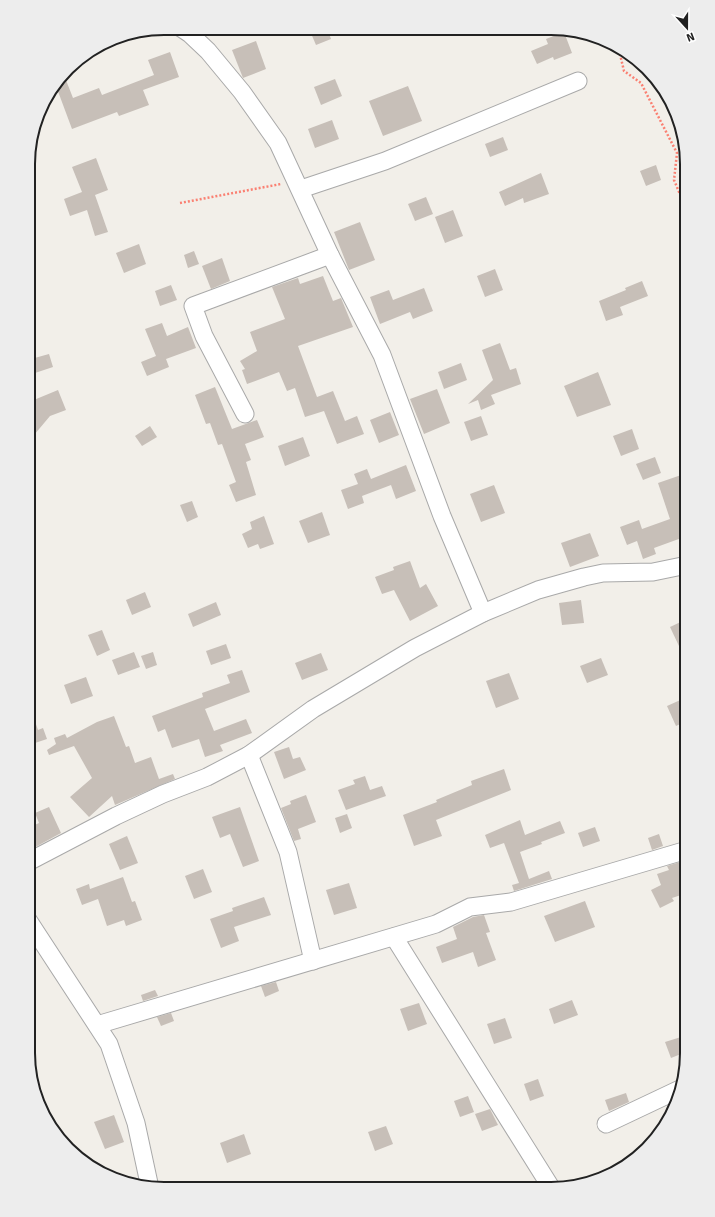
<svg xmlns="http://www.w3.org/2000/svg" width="715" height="1217" viewBox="0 0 715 1217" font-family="Signika,sans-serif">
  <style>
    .building { fill: #c7bfb8 }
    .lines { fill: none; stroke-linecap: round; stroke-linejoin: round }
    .minor-casing { stroke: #a9a9a9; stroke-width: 19 }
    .path { stroke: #fa8072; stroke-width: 2.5; stroke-dasharray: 2 2; stroke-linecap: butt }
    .minor { stroke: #fff; stroke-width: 17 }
    .rim { fill: none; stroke: #222; stroke-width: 2 }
  </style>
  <rect width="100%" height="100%" fill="#f2efe9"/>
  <!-- building -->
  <g class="building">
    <polygon points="318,28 327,28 331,39 316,45 310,31"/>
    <polygon points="564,32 572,53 554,60 553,57 537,64 531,51 548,44 546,39"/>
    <polygon points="256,41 266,69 243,78 232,50"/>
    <polygon points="170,52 179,77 143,90 149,105 119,116 117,112 72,129 56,86 64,75 73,98 99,88 102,95 154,75 148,60"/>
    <polygon points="335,79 342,96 321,105 314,87"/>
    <polygon points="408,86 422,121 383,136 369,101"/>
    <polygon points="332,120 339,139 315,148 308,129"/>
    <polygon points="503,137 508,150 490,157 485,144"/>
    <polygon points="96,158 108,190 95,195 108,232 95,236 87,210 70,216 64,199 82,192 72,167"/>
    <polygon points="656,165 661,180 646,186 640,171"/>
    <polygon points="541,173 549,194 524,203 523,198 505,206 499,192"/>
    <polygon points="426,197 433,214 415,221 408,204"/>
    <polygon points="453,210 463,236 445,243 435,217"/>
    <polygon points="360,222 375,260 349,270 334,232"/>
    <polygon points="139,244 146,264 124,273 116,253"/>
    <polygon points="194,251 199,264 188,268 184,255"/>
    <polygon points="222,258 230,281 211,289 202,266"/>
    <polygon points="495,269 503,290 485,297 477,276"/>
    <polygon points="323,276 333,301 341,298 353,327 298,346 317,397 333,391 345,421 357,416 364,434 337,444 324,411 305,417 295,388 287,391 279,372 247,384 242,370 245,369 240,361 257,351 250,332 285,319 272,287 298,278 300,284"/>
    <polygon points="642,281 648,296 620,307 623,315 606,321 599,301 626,290 625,288"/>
    <polygon points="171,285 177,300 160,306 155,291"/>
    <polygon points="424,288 433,311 413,319 410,312 380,324 370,297 389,290 393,300"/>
    <polygon points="162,323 167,336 188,327 196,348 166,359 169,367 147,376 141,362 156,356 145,329"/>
    <polygon points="500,343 510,370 516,368 521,384 491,395 495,404 481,410 478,400 468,404 493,380 482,350"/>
    <polygon points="49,354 53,367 35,373 31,359"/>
    <polygon points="461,363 467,380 444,389 438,372"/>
    <polygon points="598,372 611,405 577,417 564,386"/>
    <polygon points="215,387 232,429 257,420 264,437 245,444 251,460 246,462 256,495 236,502 229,485 236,482 222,444 218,445 210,423 206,424 195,395"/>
    <polygon points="437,389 450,423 424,434 410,399"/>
    <polygon points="58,390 66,410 50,416 29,441 29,402"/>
    <polygon points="390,412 399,435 379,443 370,420"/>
    <polygon points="481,416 488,435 471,441 464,422"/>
    <polygon points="150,426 157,437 142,446 135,436"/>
    <polygon points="632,429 639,449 621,456 613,436"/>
    <polygon points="303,437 310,456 285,466 278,446"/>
    <polygon points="655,457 661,473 643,480 636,464"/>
    <polygon points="406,465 416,491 396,499 391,485 362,496 364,503 348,509 341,490 358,484 354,474 367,469 371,479"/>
    <polygon points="687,473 687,536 654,548 656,554 643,559 637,541 627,545 620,527 639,520 642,529 670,519 658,483"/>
    <polygon points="494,485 505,513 481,522 470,494"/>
    <polygon points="192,501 198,517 187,522 180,505"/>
    <polygon points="322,512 330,535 308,543 299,521"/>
    <polygon points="264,516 274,544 260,549 258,544 248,548 242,534 252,529 250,522"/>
    <polygon points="590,533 599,556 570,567 561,543"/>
    <polygon points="410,561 420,588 426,584 438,606 410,621 394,590 382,594 375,577 394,570 393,567"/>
    <polygon points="145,592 151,607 132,615 126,600"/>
    <polygon points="581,600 584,623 562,625 559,603"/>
    <polygon points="216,602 221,615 193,627 188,614"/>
    <polygon points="687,619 687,663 670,627"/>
    <polygon points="102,630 110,650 97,656 88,635"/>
    <polygon points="226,644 231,658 211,665 206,651"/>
    <polygon points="134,652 140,667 118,675 112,660"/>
    <polygon points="153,652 157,665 146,669 141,656"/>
    <polygon points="321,653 328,670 302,680 295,663"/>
    <polygon points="601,658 608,675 587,683 580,666"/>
    <polygon points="242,670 250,692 205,709 214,731 246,719 252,733 220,745 223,751 205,757 199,739 172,748 165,729 158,732 152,716 203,697 202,693 230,683 227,675"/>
    <polygon points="509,673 519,699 496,708 486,681"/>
    <polygon points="86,677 93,696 71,704 64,685"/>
    <polygon points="687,697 687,721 676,726 667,706"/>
    <polygon points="30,707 38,730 43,728 47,739 32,744 28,734"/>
    <polygon points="114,716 126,747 129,746 135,763 151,757 159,779 173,774 175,779 115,805 112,796 89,817 70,797 92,778 74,746 49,755 47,750 56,744 54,738 65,734 67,738 97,722"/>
    <polygon points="289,747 293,759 300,757 306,770 284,779 274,752"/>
    <polygon points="504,769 511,790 436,820 442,836 414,846 403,815 437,802 436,800 472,785 471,781"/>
    <polygon points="365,776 370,790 382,786 386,796 346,810 338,790 355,784 353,780"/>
    <polygon points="306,795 316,822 298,829 301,839 294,841 281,808 291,804 290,801"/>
    <polygon points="49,807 61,833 28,851 28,828 39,823 35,813"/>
    <polygon points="240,807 259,861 243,867 230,834 220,838 212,817"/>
    <polygon points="347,814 352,828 340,833 335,818"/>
    <polygon points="520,820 525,835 560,821 565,833 541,842 542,844 520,852 529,879 549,871 552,879 514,891 512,885 519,883 504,843 490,848 485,835"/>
    <polygon points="595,827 600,841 583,847 578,833"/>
    <polygon points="659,834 663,846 652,850 648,838"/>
    <polygon points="127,836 138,863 120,870 109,844"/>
    <polygon points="680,862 687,880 687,893 672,898 674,901 660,908 651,890 661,885 657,874 669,870 667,866"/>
    <polygon points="203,869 212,892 194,899 185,876"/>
    <polygon points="123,877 132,902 135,901 142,920 126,926 124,920 107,926 98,899 82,905 76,889 89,884 90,889"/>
    <polygon points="349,883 357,908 334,915 326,890"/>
    <polygon points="264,897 271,915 234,927 239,941 221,948 210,919 233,911 232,908"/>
    <polygon points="585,901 595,927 555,942 544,916"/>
    <polygon points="484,915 490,932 486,933 496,960 478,967 473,952 442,963 436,947 457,939 453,927 473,917"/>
    <polygon points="276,982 279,991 265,997 261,986"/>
    <polygon points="155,990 158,996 143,1001 141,995"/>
    <polygon points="572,1000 578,1015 554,1024 549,1009"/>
    <polygon points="419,1003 427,1024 408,1031 400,1009"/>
    <polygon points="171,1013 174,1021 161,1026 157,1017"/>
    <polygon points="505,1018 512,1038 494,1044 487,1024"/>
    <polygon points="681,1037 686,1052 671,1058 665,1042"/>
    <polygon points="538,1079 544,1096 530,1101 524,1084"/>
    <polygon points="626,1093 629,1102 609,1111 605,1100"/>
    <polygon points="468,1096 474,1112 460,1117 454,1101"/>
    <polygon points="490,1109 498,1125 482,1131 475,1114"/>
    <polygon points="114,1115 124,1142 105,1149 94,1122"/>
    <polygon points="386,1126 393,1144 375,1151 368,1132"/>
    <polygon points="244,1134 251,1154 227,1163 220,1143"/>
  </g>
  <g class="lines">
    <!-- minor casing -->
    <g class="minor-casing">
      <g id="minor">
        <polyline points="181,28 190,34 208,51 242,92 278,143 330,255 382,355 442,516 483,613"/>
        <polyline points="301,189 385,161 578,81"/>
        <polyline points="245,414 204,336 193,306 330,255"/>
        <polyline points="249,755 288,852 313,961"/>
        <polyline points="28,862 116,816 163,794 207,777 249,755 313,709 415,648 483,613 538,590 584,577 603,573 653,572 687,565"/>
        <polyline points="28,920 109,1044 136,1123 150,1188"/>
        <polyline points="394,937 552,1189"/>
        <polyline points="97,1025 436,924 470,907 511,902 687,850"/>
        <polyline points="606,1124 682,1088"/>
      </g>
    </g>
    <!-- path -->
    <g class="path">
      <polyline points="619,50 624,71 641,83 677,153 674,180 687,211"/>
      <polyline points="180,203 281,184"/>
    </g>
    <!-- minor -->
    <use href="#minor" class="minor"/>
  </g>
  <!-- crop -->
  <path d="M0 0H715V1217H0ZM164 35H551A129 129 0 0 1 680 164V1053A129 129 0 0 1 551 1182H164A129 129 0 0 1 35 1053V164A129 129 0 0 1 164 35Z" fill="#ededed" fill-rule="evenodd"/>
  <path class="rim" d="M164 35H551A129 129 0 0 1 680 164V1053A129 129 0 0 1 551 1182H164A129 129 0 0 1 35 1053V164A129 129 0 0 1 164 35Z"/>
  <!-- north arrow -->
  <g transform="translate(687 28) rotate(159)" stroke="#ffffff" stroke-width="3" paint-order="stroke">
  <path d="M0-3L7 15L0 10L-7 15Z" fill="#222222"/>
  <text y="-6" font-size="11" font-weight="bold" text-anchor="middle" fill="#222222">N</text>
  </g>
</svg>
